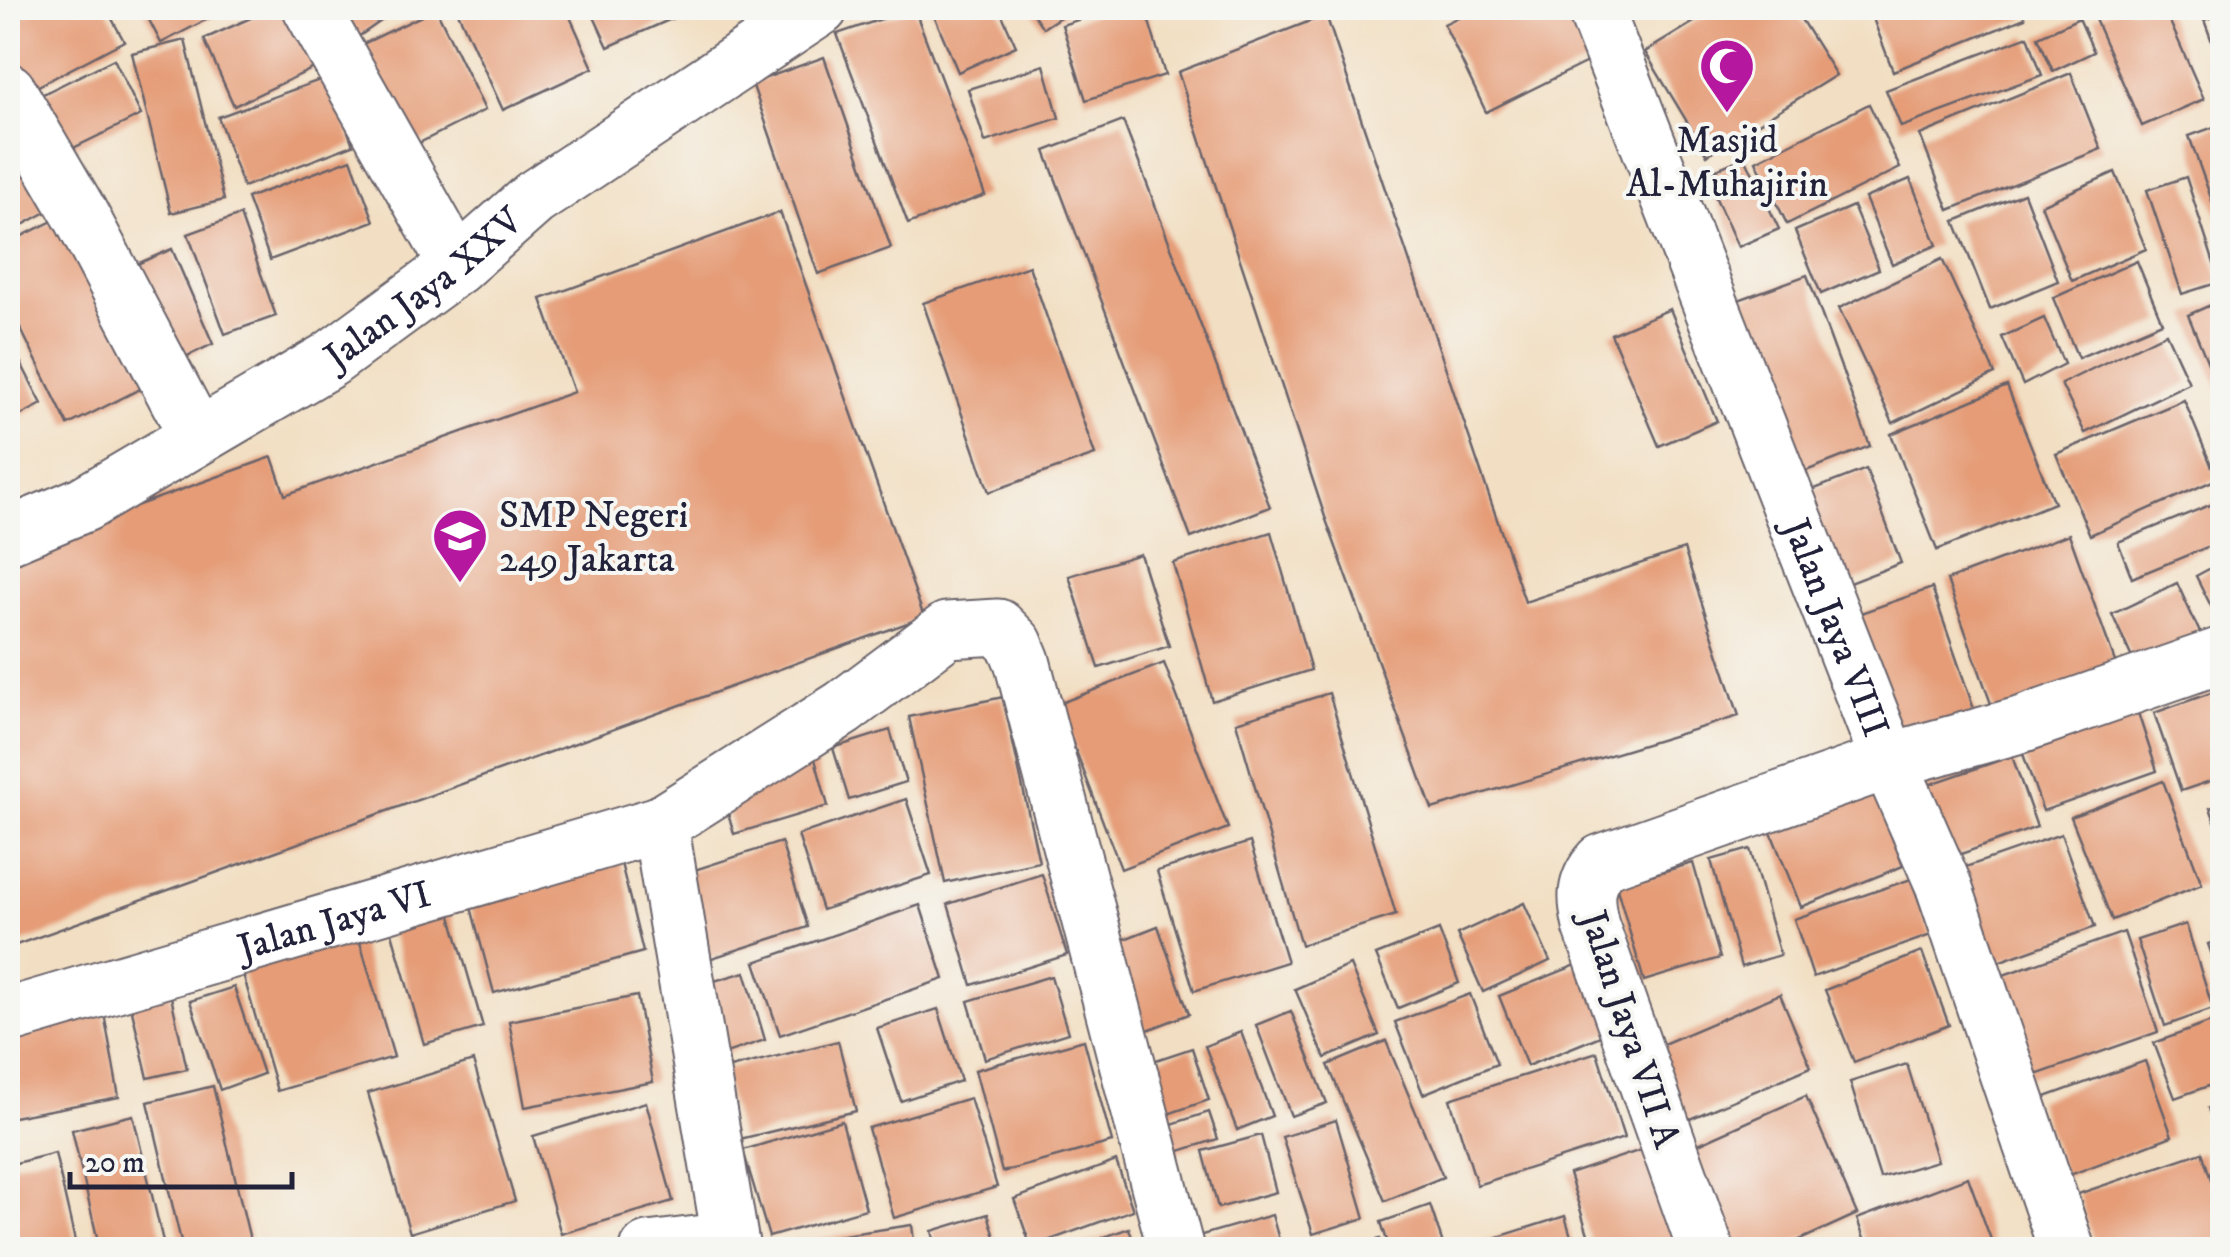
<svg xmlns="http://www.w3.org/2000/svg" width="2230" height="1257" viewBox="0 0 2230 1257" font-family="'IM FELL DW Pica',serif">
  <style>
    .building { fill: #e59c77 }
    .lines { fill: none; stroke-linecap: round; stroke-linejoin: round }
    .street-casing { stroke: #6b646b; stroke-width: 59 }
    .street { stroke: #fff; stroke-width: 55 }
    .labels { text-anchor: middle; stroke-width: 8; stroke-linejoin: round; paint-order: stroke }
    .poi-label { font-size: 38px; fill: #22223b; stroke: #f6f6f2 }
    .street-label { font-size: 38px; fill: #22223b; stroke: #f6f6f2 }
  </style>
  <rect width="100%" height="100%" fill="#f6f6f2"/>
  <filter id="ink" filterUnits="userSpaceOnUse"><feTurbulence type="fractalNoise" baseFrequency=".01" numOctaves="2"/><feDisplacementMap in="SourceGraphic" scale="20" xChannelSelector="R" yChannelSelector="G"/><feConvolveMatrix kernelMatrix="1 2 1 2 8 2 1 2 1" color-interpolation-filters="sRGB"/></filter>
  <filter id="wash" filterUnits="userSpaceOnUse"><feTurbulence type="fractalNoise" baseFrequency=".0048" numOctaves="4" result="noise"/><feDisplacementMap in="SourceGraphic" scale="40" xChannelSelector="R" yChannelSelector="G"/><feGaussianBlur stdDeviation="2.25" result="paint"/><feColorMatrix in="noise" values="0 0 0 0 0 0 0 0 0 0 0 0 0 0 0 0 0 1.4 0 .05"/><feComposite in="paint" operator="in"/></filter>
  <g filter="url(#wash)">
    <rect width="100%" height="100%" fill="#f2dfc3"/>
    <g id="blocks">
      <!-- building -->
      <g class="building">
        <polygon points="38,8 106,8 124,41 23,94 8,63 8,23"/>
        <polygon points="153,8 229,8 161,43 145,12"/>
        <polygon points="273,8 302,8 327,62 234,106 204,39"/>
        <polygon points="333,8 400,8 355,39"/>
        <polygon points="456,8 566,8 593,68 503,110"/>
        <polygon points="590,8 696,8 608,47"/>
        <polygon points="914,8 985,195 908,224 837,34"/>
        <polygon points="931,8 999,8 1016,46 958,72"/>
        <polygon points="1029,8 1074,8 1043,28"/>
        <polygon points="1114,8 1145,8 1165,75 1086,100 1062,25"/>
        <polygon points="1477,8 1566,8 1591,60 1486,112 1444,24"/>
        <polygon points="1717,8 1794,8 1836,75 1707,155 1645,52"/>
        <polygon points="1869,8 2021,8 2025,18 1893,71"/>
        <polygon points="2117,8 2164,8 2204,99 2142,126 2094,17"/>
        <polygon points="436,9 485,110 397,154 348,51"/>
        <polygon points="2222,14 2222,69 2204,20"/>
        <polygon points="1326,15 1525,602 1684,549 1739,716 1432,809 1325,517 1178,72"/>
        <polygon points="2079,18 2094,52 2053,71 2038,37"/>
        <polygon points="2028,36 2042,75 1901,127 1886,90"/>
        <polygon points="185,40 224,200 171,213 132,53"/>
        <polygon points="824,57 891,248 818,274 752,83"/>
        <polygon points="114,59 141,115 65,152 39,96"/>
        <polygon points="1044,65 1059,118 985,142 968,89"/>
        <polygon points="2071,73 2101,149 1949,210 1920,135"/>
        <polygon points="328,77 353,145 243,187 218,117"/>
        <polygon points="1869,104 1900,168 1787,224 1756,161"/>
        <polygon points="1123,121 1270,507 1191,538 1045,151"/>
        <polygon points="2222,124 2222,229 2189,136"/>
        <polygon points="8,129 50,210 8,233"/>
        <polygon points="1745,157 1779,229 1738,247 1705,174"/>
        <polygon points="351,159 374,221 270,260 247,198"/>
        <polygon points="2115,172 2146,249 2072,281 2041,205"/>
        <polygon points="2186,177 2220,282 2182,294 2147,190"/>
        <polygon points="1910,179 1937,245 1892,264 1865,198"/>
        <polygon points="2024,193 2058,281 1990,309 1955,221"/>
        <polygon points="1853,206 1879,269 1821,294 1795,231"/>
        <polygon points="73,211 156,381 68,425 8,303 8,243"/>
        <polygon points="780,212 924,617 8,948 8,552 272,457 285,495 574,392 541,299"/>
        <polygon points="240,215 276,316 225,334 188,234"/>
        <polygon points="172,249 213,344 179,360 137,264"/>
        <polygon points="1942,259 1995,374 1893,423 1839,308"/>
        <polygon points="2137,261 2162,322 2078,358 2053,298"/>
        <polygon points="1029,266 1095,455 989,492 923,303"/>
        <polygon points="1807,275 1870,446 1793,476 1730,303"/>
        <polygon points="2222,300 2222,397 2188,315"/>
        <polygon points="1670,309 1717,421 1659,446 1611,334"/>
        <polygon points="2044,318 2064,364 2023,385 2002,337"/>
        <polygon points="2166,333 2189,383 2085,433 2061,384"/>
        <polygon points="8,338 42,404 8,422"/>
        <polygon points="2007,386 2054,503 1937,550 1891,434"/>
        <polygon points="2184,400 2217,479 2090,535 2056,454"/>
        <polygon points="1866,469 1901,563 1829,591 1794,497"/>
        <polygon points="2222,500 2222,541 2132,578 2118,542"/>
        <polygon points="1271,532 1311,670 1212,701 1173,563"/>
        <polygon points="2069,534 2119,673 1996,718 1947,580"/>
        <polygon points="1140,554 1169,646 1099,668 1069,576"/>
        <polygon points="2222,562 2222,628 2196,576"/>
        <polygon points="2177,583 2207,648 2142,680 2112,614"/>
        <polygon points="1932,588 1976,715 1897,743 1852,616"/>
        <polygon points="1164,663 1228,828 1121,869 1058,704"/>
        <polygon points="2222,689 2222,777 2181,791 2154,713"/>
        <polygon points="1329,693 1396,915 1301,945 1236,722"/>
        <polygon points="1003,697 1039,862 945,883 909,717"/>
        <polygon points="2138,713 2157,771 2043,811 2023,754"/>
        <polygon points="890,730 906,782 849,800 833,748"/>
        <polygon points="2012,756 2037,827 1947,859 1922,787"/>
        <polygon points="815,759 828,806 734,834 721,788"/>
        <polygon points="2163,781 2202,884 2112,920 2071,817"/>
        <polygon points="1873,789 1903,866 1801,907 1770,830"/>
        <polygon points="906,799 931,875 822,910 798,835"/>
        <polygon points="2222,803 2222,839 2210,808"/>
        <polygon points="2061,834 2095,927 1987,966 1954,871"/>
        <polygon points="781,842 808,927 709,959 682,874"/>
        <polygon points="1250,842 1287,962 1194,991 1157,871"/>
        <polygon points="1750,849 1780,955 1741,967 1711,860"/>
        <polygon points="619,855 643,952 494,993 468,896"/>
        <polygon points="1693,863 1720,958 1644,981 1616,885"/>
        <polygon points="1042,874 1067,955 972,985 948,904"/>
        <polygon points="1911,879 1931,935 1813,977 1794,919"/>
        <polygon points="1524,903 1550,961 1483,992 1457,934"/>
        <polygon points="920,905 944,979 780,1035 755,962"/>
        <polygon points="449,909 483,1027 424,1044 390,926"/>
        <polygon points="2186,924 2213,1009 2165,1026 2137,940"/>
        <polygon points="1158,926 1189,1014 1145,1031 1114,943"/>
        <polygon points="1439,930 1459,983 1398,1008 1376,955"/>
        <polygon points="357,932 394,1057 277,1091 241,967"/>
        <polygon points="2124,932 2158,1032 2030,1077 1995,978"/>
        <polygon points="2222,939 2222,983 2208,944"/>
        <polygon points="1922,952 1949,1025 1854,1062 1825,990"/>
        <polygon points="1591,959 1620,1028 1527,1066 1499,996"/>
        <polygon points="1350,965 1379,1035 1325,1058 1295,989"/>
        <polygon points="745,972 765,1040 726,1053 707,983"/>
        <polygon points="1051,976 1068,1033 985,1059 968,1001"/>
        <polygon points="234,987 263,1074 220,1090 190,1001"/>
        <polygon points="170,992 187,1069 148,1078 130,1002"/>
        <polygon points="1470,994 1497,1064 1423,1094 1395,1022"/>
        <polygon points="1780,994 1811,1067 1685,1121 1654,1048"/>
        <polygon points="637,996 653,1082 525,1107 509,1021"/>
        <polygon points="938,1009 961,1081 901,1101 877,1028"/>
        <polygon points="1291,1011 1327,1103 1291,1116 1256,1025"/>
        <polygon points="104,1013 119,1097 8,1118 8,1031"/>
        <polygon points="2222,1018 2222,1081 2175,1098 2154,1043"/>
        <polygon points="1241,1032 1272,1116 1237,1130 1205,1046"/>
        <polygon points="1084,1040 1112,1142 1002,1172 975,1070"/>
        <polygon points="838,1041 856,1111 740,1139 722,1070"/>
        <polygon points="1386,1041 1443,1177 1385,1201 1328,1065"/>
        <polygon points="1192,1048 1209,1100 1165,1115 1147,1063"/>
        <polygon points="1597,1052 1624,1138 1477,1185 1450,1099"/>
        <polygon points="473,1061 515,1201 410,1233 368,1093"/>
        <polygon points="2145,1061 2172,1136 2065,1177 2037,1100"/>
        <polygon points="1907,1064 1937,1161 1880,1178 1850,1082"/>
        <polygon points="213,1086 252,1248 246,1250 183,1250 148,1102"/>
        <polygon points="1806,1096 1857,1214 1778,1250 1728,1250 1685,1150"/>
        <polygon points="970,1098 997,1187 894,1218 868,1128"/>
        <polygon points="646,1102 673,1201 561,1234 533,1136"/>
        <polygon points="2222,1103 2222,1152 2208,1108"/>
        <polygon points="1209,1112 1218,1139 1164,1156 1156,1129"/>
        <polygon points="133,1115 165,1250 100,1250 72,1130"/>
        <polygon points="1336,1120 1365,1218 1313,1234 1282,1137"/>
        <polygon points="842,1121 866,1209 769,1237 743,1150"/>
        <polygon points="1261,1135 1276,1192 1218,1208 1203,1151"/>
        <polygon points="1653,1146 1686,1250 1593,1250 1569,1174"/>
        <polygon points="2202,1152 2222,1213 2222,1250 2096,1250 2078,1194"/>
        <polygon points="55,1153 77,1250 8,1250 8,1165"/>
        <polygon points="1116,1161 1133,1210 1031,1247 1014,1199"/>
        <polygon points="1968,1177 1993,1245 1980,1250 1868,1250 1857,1219"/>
        <polygon points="1430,1205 1445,1250 1390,1250 1381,1222"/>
        <polygon points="988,1214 999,1250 937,1250 932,1231"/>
        <polygon points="1272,1215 1282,1250 1194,1250 1191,1238"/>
        <polygon points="1565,1216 1575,1250 1481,1250 1479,1243"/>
        <polygon points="912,1225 915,1250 769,1250 768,1246"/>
        <polygon points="1129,1228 1136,1250 1071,1250 1071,1249"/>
        <polygon points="1380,1239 1384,1250 1349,1250 1348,1249"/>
      </g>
    </g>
  </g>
  <g filter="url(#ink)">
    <use href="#blocks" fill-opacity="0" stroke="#6b646b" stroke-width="2.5"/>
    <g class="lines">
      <!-- street casing -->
      <g class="street-casing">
        <g id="street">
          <polyline points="311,8 457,266"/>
          <path id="s1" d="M 1595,8 L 1889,761 L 1943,884 L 2067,1250"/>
          <polyline points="8,91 80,214 197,436"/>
          <path id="s2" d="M 8,536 L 84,504 L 329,360 L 457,266 L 534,198 L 820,8"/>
          <path id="s3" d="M 8,1016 L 660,824"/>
          <polyline points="648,1250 730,1240"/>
          <polyline points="732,1250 660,824 843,708 947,630 998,627 1015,644 1022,661 1176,1250"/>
          <path d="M 1706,1250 L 1591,926 C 1585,900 1583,883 1602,862 L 1889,761 L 2020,725 L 2222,655"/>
        </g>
      </g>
      <!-- street -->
      <use href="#street" class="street"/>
    </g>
  </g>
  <!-- icons -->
  <defs>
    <g id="mosque-pin" transform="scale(2.875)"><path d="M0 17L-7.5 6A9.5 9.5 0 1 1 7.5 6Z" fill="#b5179e" stroke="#f6f6f2"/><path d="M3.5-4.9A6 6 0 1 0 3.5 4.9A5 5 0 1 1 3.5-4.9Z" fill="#fff"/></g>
    <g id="school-pin" transform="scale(2.875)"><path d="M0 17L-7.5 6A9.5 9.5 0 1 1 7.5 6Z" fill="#b5179e" stroke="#f6f6f2"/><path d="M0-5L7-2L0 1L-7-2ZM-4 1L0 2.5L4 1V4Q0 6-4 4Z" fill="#fff"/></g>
  </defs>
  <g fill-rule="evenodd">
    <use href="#mosque-pin" x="1727" y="66"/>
    <use href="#school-pin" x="460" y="536"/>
  </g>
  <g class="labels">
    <!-- poi labels -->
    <g class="poi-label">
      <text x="1727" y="152">Masjid<tspan x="1727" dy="44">Al-Muhajirin</tspan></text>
      <text x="499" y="527" text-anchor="start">SMP Negeri<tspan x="499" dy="44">249 Jakarta</tspan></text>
    </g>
    <!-- street labels -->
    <g class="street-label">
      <text dy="13" stroke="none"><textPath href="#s2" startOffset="485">Jalan Jaya XXV</textPath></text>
      <text dy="13" stroke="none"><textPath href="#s1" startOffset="665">Jalan Jaya VIII</textPath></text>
      <text dy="13" stroke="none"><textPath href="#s3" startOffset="340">Jalan Jaya VI</textPath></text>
      <text transform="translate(1631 1029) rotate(72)" y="13">Jalan Jaya VII A</text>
    </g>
  </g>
  <!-- margin -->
  <rect width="2230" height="1257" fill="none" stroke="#f6f6f2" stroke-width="40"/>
  <!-- scale -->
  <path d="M70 1172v15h222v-15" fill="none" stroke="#22223b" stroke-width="5"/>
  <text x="85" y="1172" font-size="30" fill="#22223b" stroke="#f6f6f2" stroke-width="8" paint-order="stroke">20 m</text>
</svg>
